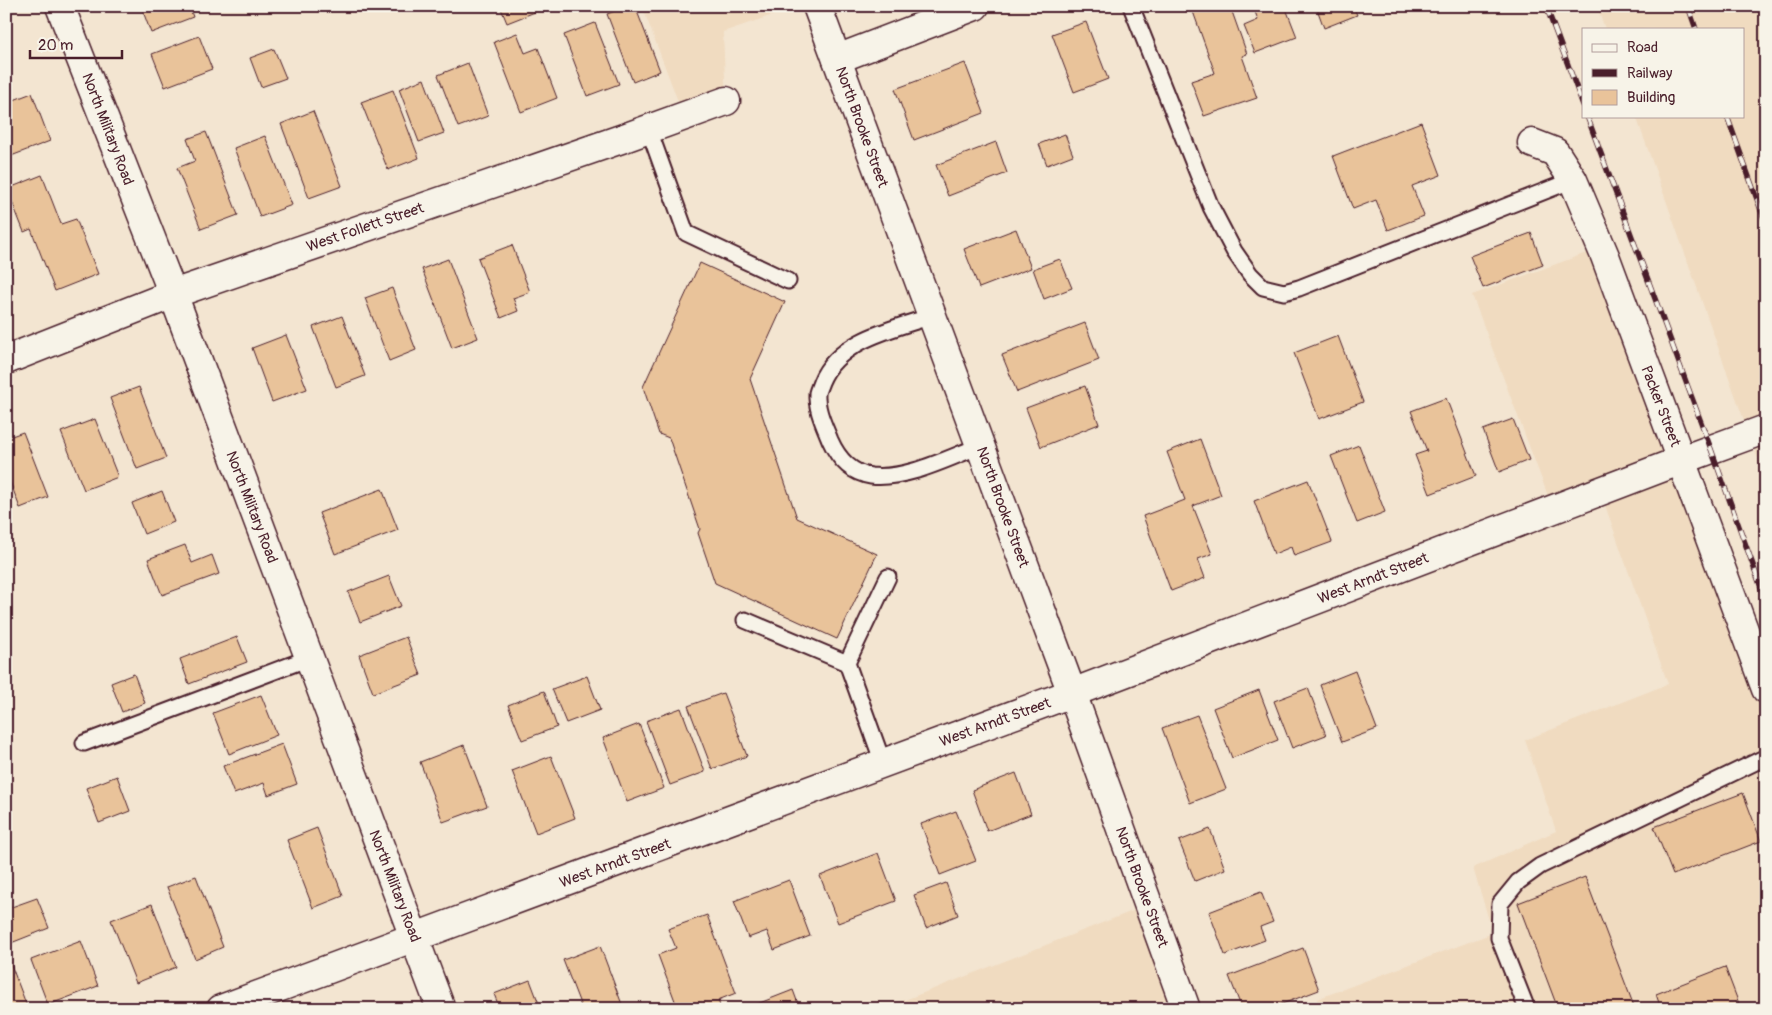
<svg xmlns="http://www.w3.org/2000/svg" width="1772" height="1015" viewBox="0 0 1772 1015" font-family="Pangolin,sans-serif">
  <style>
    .built { fill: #f0dbc0 }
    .building { fill: #e9c39a; stroke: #4a1f2b }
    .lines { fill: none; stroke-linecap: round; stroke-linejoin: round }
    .service-casing { stroke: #4a1f2b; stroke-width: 19 }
    .minor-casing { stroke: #4a1f2b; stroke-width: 31 }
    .service { stroke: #f7f3e8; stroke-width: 15 }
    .minor { stroke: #f7f3e8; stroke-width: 28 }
    .rail-casing { stroke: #4a1f2b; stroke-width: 5.5 }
    .rail { stroke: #f7f3e8; stroke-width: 4; stroke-dasharray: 11; stroke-linecap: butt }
    .labels { text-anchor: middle; stroke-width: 4.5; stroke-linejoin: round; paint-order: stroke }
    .street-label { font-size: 15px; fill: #4a1f2b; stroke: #f7f3e8 }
  </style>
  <rect width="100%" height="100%" fill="#f3e5d1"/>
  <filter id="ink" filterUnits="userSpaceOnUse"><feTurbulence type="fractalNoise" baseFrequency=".02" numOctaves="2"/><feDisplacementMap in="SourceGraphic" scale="10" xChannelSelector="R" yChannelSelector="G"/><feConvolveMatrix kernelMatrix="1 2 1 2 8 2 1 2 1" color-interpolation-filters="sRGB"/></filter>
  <g filter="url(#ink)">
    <!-- built -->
    <g class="built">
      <polygon points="642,6 799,6 723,32 726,101 684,117"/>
      <polygon points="1597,6 1766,6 1766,482 1636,116 1743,116 1743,29 1605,29"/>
      <polygon points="1589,252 1766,689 1766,1009 1321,1009 1317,999 1493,933 1473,868 1556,831 1525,740 1668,684 1600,491 1553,509 1472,295"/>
      <polygon points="1148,905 1186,1009 882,1009"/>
    </g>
    <!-- building -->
    <g class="building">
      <polygon points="141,6 189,6 193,17 151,33"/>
      <polygon points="500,6 533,6 535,12 507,23"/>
      <polygon points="628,6 635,6 660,71 633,82 607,14"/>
      <polygon points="1191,6 1230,6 1247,54 1242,56 1257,98 1204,116 1191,81 1215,73"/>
      <polygon points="1253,6 1285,6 1297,37 1255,53 1244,26 1258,20"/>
      <polygon points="1316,6 1353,6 1357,15 1324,28"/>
      <polygon points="1086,22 1108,79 1074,92 1052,34"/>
      <polygon points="595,23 619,84 587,96 564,35"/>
      <polygon points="517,33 525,53 538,48 557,98 521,112 494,42"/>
      <polygon points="199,36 212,69 165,87 152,54"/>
      <polygon points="274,49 286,78 261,87 250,58"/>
      <polygon points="468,63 488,116 458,127 438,75"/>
      <polygon points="965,63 984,113 914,140 895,89"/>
      <polygon points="424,79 444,133 419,142 399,89"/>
      <polygon points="393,90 419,158 388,170 361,102"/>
      <polygon points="32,93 50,141 6,158 6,103"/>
      <polygon points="313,111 342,186 309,198 281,124"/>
      <polygon points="1421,122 1441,175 1412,186 1424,216 1388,230 1376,200 1353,209 1333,156"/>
      <polygon points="206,132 238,215 201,229 177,168 195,161 187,139"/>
      <polygon points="1065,134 1073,155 1047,165 1039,144"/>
      <polygon points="265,136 292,205 260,217 234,148"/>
      <polygon points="996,142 1007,173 948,196 936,165"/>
      <polygon points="42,175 61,224 76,219 98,274 55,291 31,229 24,232 7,189"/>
      <polygon points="1016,229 1031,268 979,288 964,249"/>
      <polygon points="1531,233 1543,265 1483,288 1470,256"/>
      <polygon points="512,245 530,292 513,298 518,311 501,318 478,258"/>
      <polygon points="448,259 478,338 452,348 422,269"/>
      <polygon points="1060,259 1072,288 1044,299 1033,269"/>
      <polygon points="700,263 785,302 750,379 797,518 877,554 837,639 715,583 698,533 700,529 669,438 659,434 643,387"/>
      <polygon points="392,288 416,350 389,361 365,298"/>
      <polygon points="342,316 365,376 336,387 313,327"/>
      <polygon points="1085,323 1099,360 1017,392 1002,355"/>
      <polygon points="286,335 307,389 272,402 252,348"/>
      <polygon points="1338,336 1363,402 1319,419 1294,353"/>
      <polygon points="1085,386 1099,424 1041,447 1026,408"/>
      <polygon points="139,387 166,458 137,469 110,398"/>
      <polygon points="1446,398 1476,476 1430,494 1415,455 1427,451 1411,411"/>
      <polygon points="95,419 118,477 84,490 61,432"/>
      <polygon points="1513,419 1529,460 1499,472 1483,430"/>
      <polygon points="23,432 48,497 20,508 6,471 6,438"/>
      <polygon points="1200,439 1221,495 1193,506 1212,554 1198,559 1205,578 1171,591 1143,516 1185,500 1167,452"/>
      <polygon points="1359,445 1385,512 1357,523 1331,456"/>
      <polygon points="1308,480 1332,542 1294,556 1291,547 1274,554 1254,501"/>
      <polygon points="382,489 398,530 335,554 319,513"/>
      <polygon points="162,491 174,522 144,534 132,503"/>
      <polygon points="185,545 192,563 212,555 219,574 162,595 148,559"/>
      <polygon points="389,576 401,606 360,622 348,592"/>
      <polygon points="237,637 247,662 189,684 180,659"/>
      <polygon points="406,637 421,675 373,693 359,655"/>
      <polygon points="1355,671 1377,729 1342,742 1320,685"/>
      <polygon points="134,674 145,703 122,712 111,683"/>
      <polygon points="587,676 600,710 566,723 552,689"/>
      <polygon points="1308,688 1326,735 1292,748 1274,701"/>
      <polygon points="1259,690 1278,740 1232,758 1213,708"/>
      <polygon points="544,691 557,727 522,740 508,705"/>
      <polygon points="723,693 747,756 712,769 688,706"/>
      <polygon points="261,695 277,735 229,754 213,713"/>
      <polygon points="681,708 705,772 670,785 646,721"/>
      <polygon points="1197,715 1226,789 1190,803 1162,728"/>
      <polygon points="639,724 664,788 627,802 603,738"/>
      <polygon points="282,744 297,784 268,795 264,783 234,794 223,766"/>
      <polygon points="464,745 487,806 443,822 420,762"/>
      <polygon points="551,756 575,818 536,833 512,771"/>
      <polygon points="1016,773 1031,814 987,831 972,790"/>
      <polygon points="117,776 130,811 99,823 86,788"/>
      <polygon points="1743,793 1761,841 1673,875 1654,827"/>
      <polygon points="956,811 976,861 940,875 921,824"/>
      <polygon points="317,828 343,896 313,908 287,840"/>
      <polygon points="1210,829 1225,869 1195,881 1179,841"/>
      <polygon points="878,853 896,901 838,923 820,876"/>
      <polygon points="196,876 223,947 195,959 167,887"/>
      <polygon points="1585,877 1635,1009 1558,1009 1518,903"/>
      <polygon points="789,880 810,936 774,950 767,931 748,938 734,901"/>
      <polygon points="946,883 958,915 926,928 914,895"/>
      <polygon points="1261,892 1273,922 1260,927 1265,940 1225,955 1209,912"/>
      <polygon points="37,898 49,928 11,943 6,929 6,909"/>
      <polygon points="152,904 176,967 136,983 111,920"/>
      <polygon points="707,915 736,993 718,1000 721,1009 678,1009 658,955 676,948 668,929"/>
      <polygon points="81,941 98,986 48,1005 31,960"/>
      <polygon points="600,946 623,1007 618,1009 582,1009 563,960"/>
      <polygon points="1303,948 1319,990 1269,1009 1242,1009 1229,976"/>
      <polygon points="10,962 28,1009 6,1009 6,964"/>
      <polygon points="1725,967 1741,1009 1661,1009 1656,994"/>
      <polygon points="530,980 541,1009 500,1009 494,994"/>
      <polygon points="793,990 800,1009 753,1009 752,1006"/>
    </g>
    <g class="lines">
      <!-- service casing -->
      <g class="service-casing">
        <g id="service">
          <polyline points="1131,6 1211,207 1234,251 1250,274 1263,287 1284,292 1299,288 1573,180"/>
          <polyline points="649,130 686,233 788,281"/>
          <path d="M 932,316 C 893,329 838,340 821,382 C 820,385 818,389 817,393 C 816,409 824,425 830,440 C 838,458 850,473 871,476 C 906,480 948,458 980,446"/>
          <polyline points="745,620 847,663 883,763"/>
          <polyline points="847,663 888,577"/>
          <polyline points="84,743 309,658"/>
          <polyline points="1527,1009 1499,938 1500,904 1518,882 1540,866 1766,757"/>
        </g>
      </g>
      <!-- minor casing -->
      <g class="minor-casing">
        <g id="minor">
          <polyline points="60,6 173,294 441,1009"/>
          <polyline points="817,6 1072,693 1186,1009"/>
          <polyline points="837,59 975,6"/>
          <polyline points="1532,143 1555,152 1573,180 1605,256 1766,689"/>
          <polyline points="6,360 173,294 624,138 726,101"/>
          <polyline points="221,1009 1072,693 1682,460 1766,429"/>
        </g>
      </g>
      <!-- service -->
      <use href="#service" class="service"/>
      <!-- minor -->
      <use href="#minor" class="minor"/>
      <!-- rail casing -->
      <g class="rail-casing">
        <g id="rail">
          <polyline points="1546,6 1583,105"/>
          <polyline points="1688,6 1696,29"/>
          <polyline points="1587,116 1711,449 1766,601"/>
          <polyline points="1727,116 1766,224"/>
        </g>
      </g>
      <!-- rail -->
      <use href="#rail" class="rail"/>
    </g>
  </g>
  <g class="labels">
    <!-- street labels -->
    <g class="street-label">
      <text transform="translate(862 127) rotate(70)" y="5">North Brooke Street</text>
      <text transform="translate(108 129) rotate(69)" y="5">North Military Road</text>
      <text transform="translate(365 227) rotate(-19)" y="5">West Follett Street</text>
      <text transform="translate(1661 406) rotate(69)" y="5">Packer Street</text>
      <text transform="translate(252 507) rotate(69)" y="5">North Military Road</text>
      <text transform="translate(1003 507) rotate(70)" y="5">North Brooke Street</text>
      <text transform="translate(1373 578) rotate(-21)" y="5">West Arndt Street</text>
      <text transform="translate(995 722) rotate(-20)" y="5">West Arndt Street</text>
      <text transform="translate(615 863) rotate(-20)" y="5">West Arndt Street</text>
      <text transform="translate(395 886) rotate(69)" y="5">North Military Road</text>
      <text transform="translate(1142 887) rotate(70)" y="5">North Brooke Street</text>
    </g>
  </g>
  <!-- margin -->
  <rect width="1772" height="1015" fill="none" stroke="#f7f3e8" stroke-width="25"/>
  <rect x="12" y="12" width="1747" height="990" fill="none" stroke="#4a1f2b" stroke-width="2" filter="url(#ink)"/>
  <!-- legend -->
  <rect x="1582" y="28" width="162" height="90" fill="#f7f3e8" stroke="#b29e9c"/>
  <rect x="1592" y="44" width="25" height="8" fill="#f7f3e8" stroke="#b29e9c"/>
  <text x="1627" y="52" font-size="15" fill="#4a1f2b">Road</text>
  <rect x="1592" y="69" width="25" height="8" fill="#4a1f2b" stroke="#b29e9c"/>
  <text x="1627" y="78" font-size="15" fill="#4a1f2b">Railway</text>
  <rect x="1592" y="90" width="25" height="15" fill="#e9c39a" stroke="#b29e9c"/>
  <text x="1627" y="102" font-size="15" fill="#4a1f2b">Building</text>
  <!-- scale -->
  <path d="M30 50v8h92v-8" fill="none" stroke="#4a1f2b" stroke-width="2.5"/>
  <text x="38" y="50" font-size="15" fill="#4a1f2b" stroke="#f7f3e8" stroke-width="4" paint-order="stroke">20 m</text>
</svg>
